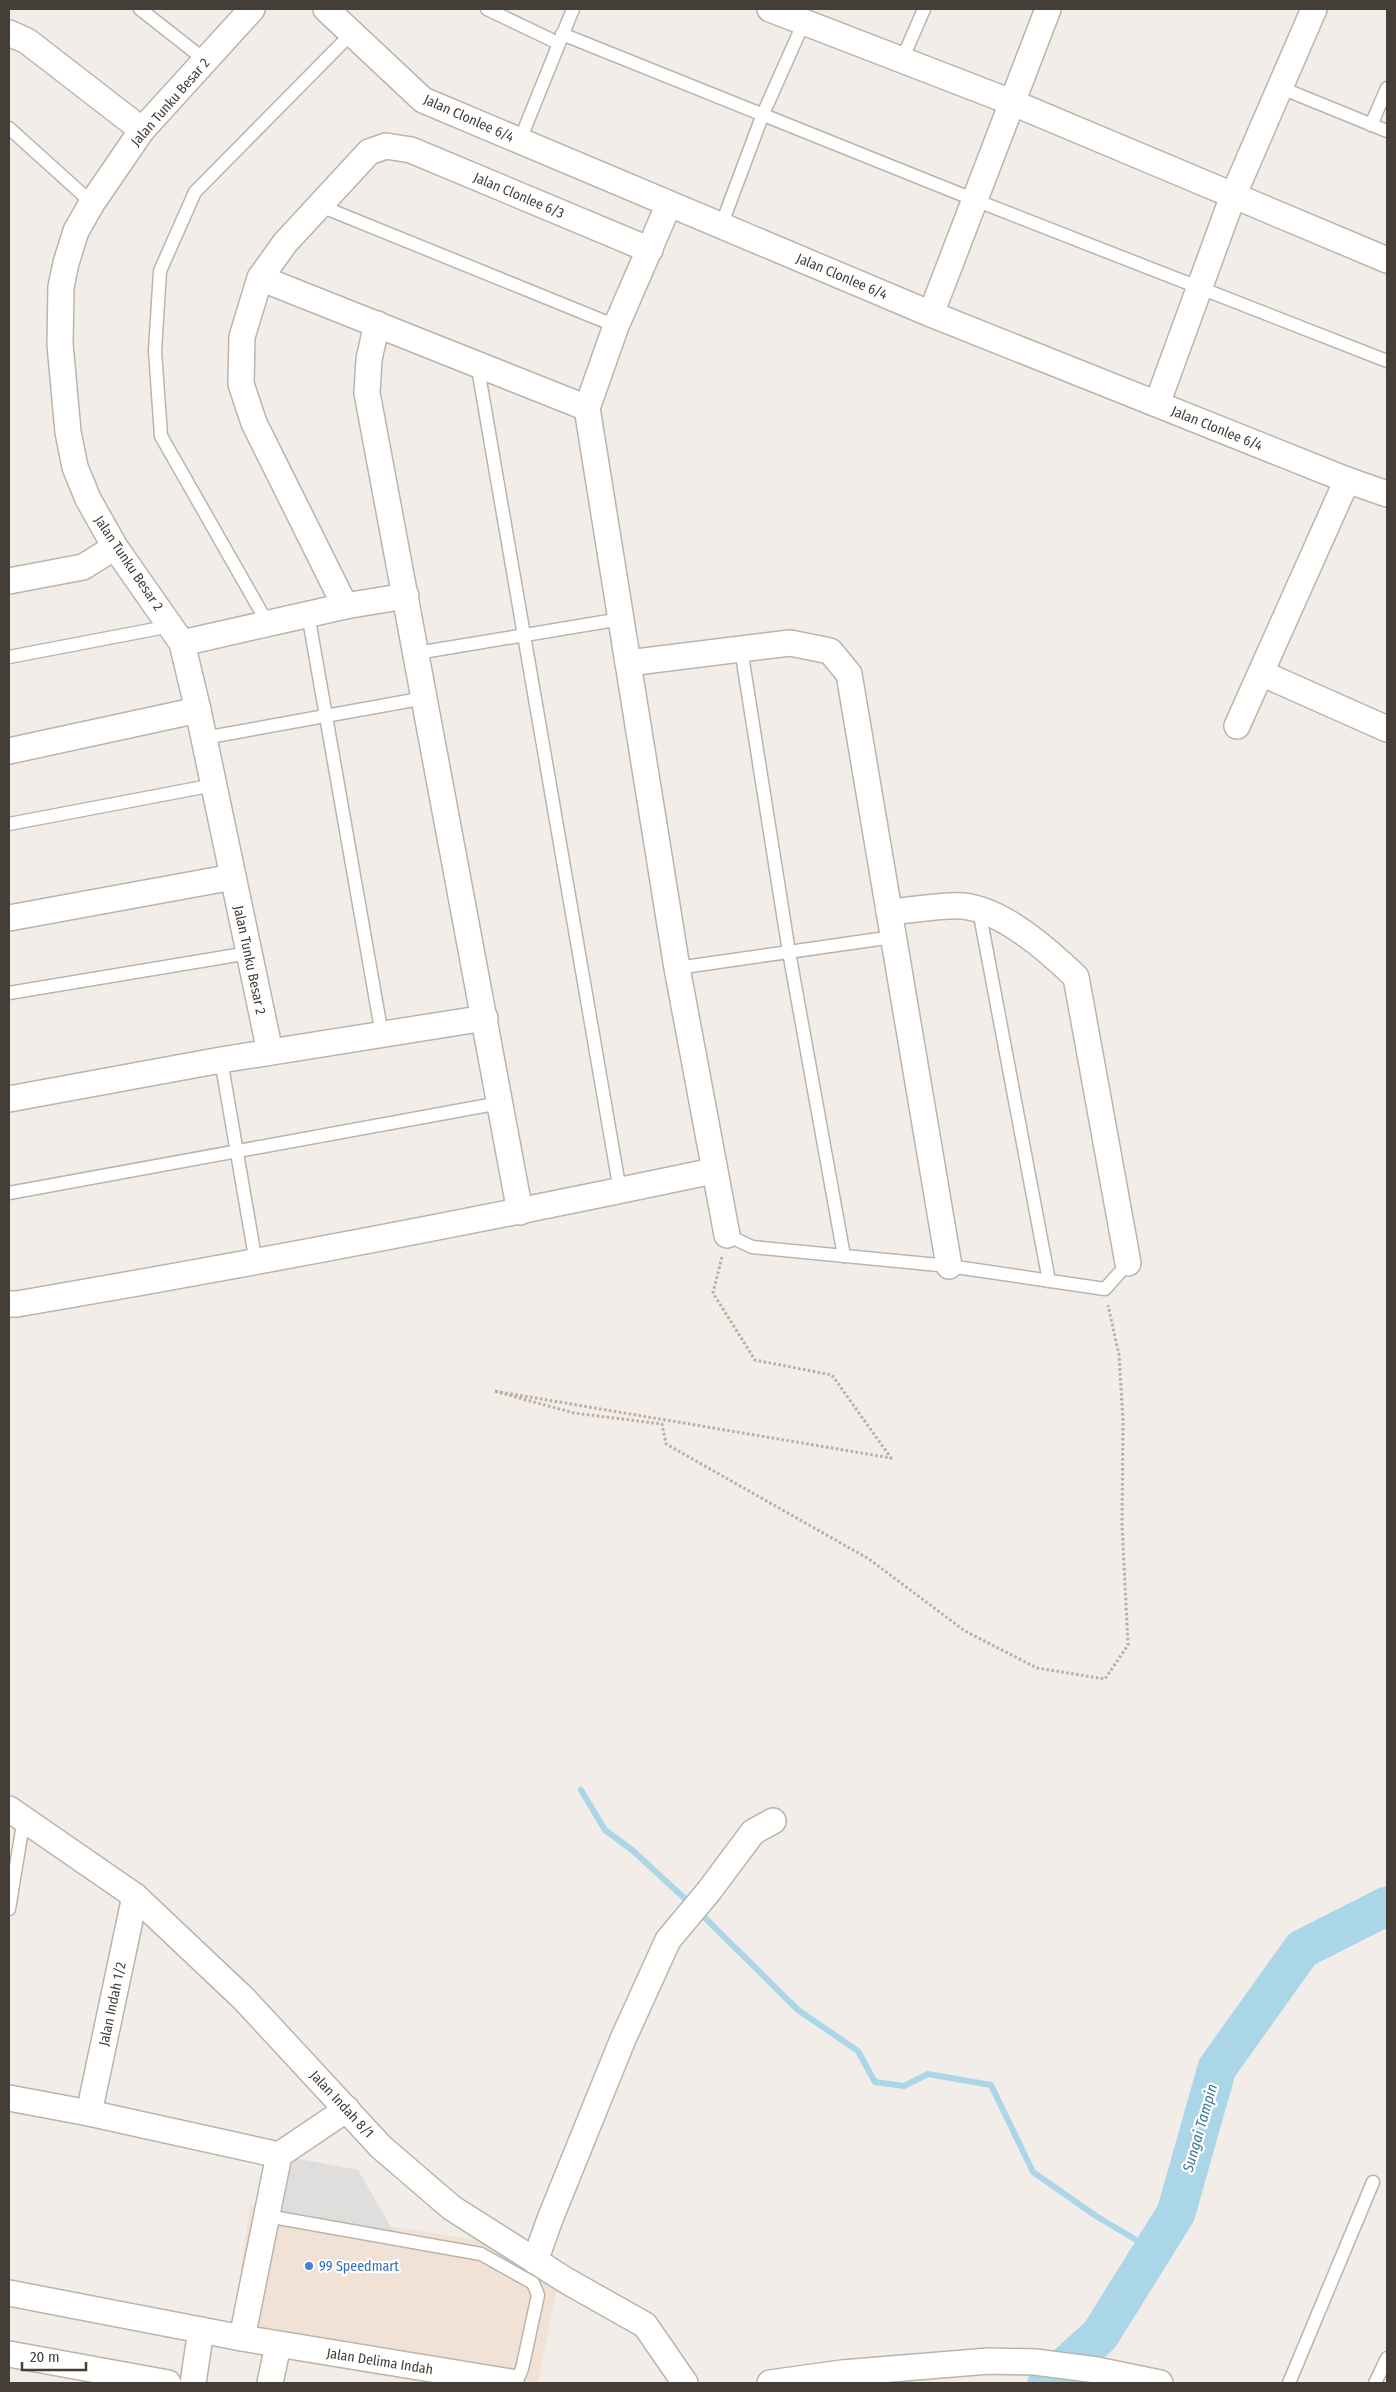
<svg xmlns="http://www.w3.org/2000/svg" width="1396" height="2392" viewBox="0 0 1396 2392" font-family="'Fira Sans Condensed',sans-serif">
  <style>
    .commercial { fill: #f1e2d5 }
    .parking { fill: #e0dedc }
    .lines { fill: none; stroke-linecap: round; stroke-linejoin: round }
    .stream { stroke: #abd6e8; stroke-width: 6 }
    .river { stroke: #abd6e8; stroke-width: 39 }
    .service-casing { stroke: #bcb4ab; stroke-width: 15 }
    .minor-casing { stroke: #bcb4ab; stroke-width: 28 }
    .path { stroke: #bcae9e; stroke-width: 3; stroke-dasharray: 2.5 2.5; stroke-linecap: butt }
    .service { stroke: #fff; stroke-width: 12 }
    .minor { stroke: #fff; stroke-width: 25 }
    .shop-dot { fill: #3f7fe0; stroke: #fff; stroke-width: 2 }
    .labels { text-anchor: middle; stroke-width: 4.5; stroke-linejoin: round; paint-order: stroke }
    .street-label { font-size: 14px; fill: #443e37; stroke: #fff }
    .shop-label { font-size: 14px; fill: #366cbe; stroke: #fff; text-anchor: start }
    .water-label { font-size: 15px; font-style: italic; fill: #397995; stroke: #fff }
  </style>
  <rect width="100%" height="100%" fill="#f2ede8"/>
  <!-- commercial -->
  <polygon class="commercial" points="250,2205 478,2240 557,2288 538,2383 424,2383 229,2350"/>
  <!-- parking -->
  <polygon class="parking" points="279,2155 358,2170 398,2239 267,2216"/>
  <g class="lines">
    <!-- stream -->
    <g class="stream">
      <polyline points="581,1790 605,1830 632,1850 692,1905"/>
      <polyline points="699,1912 798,2010 858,2051 875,2082 904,2086 928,2074 991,2085 1033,2172 1096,2216 1153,2250"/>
    </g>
    <!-- river -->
    <polyline class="river" points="1047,2383 1100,2335 1176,2213 1217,2068 1302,1949 1387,1906"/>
    <!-- service casing -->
    <g class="service-casing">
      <g id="service">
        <polyline points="140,9 205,60"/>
        <polyline points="487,9 558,43"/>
        <polyline points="562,34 975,200 1387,361"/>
        <polyline points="902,60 924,9"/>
        <polyline points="1279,87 1387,131"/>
        <polyline points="1371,125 1387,88"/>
        <polyline points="9,128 92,203"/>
        <polyline points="520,140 573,9"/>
        <polyline points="318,205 616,326"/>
        <polyline points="721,226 763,114 804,22"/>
        <polyline points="477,363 620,1191"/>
        <polyline points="308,614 382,1035"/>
        <polyline points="268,624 161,436 155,351 160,271 195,192 352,33"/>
        <polyline points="741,649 789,952 844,1256"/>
        <polyline points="417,653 621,619"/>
        <polyline points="9,657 171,626"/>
        <polyline points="204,738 425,698"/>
        <polyline points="9,824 214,785"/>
        <polyline points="979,910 1049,1281"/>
        <polyline points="677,968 893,937"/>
        <polyline points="9,993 249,953"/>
        <polyline points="221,1060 256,1263"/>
        <polyline points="9,1193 500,1103"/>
        <polyline points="727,1235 752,1247 949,1266 1105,1289 1128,1263"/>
        <polyline points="9,1909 24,1818"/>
        <polyline points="267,2216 481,2254 533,2283 538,2295 522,2369 518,2378 511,2382"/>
        <polyline points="1289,2383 1373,2182"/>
        <polyline points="1375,2383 1387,2358"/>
      </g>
    </g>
    <!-- minor casing -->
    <g class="minor-casing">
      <g id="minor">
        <polyline points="252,9 142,130 92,203 76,231 66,263 61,287 60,344 68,432 75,467 88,499 115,547 182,643 198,710 270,1052"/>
        <polyline points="326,9 423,100 931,314 1347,480 1387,494"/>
        <polyline points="770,9 1011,102 1387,260"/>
        <polyline points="9,33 27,41 142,130"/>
        <polyline points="669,204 616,326 587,408 677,968 727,1235"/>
        <polyline points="260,278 242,337 241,384 254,423 345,606 406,596"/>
        <polyline points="931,314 1048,9"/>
        <polyline points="377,324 369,359 367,393 520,1212"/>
        <polyline points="1157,404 1233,196 1314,9"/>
        <polyline points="587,408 260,278 285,243 369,152 386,146 411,150 650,250"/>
        <polyline points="9,581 83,567 115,547"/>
        <polyline points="182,643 345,606"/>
        <polyline points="628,663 790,643 830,651 849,674 949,1266"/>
        <polyline points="1261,673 1387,729"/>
        <polyline points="1237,726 1347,480"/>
        <polyline points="9,751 198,710"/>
        <path d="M 889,912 C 909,911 944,904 963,906 C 1003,910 1048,950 1076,977 L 1128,1263"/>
        <polyline points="9,918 233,877"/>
        <polyline points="9,1099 221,1060 485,1018"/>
        <path d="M 9,1304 L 17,1304 C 250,1264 482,1220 713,1171"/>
        <polyline points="9,1809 135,1896 244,1999 381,2147 452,2208 567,2281 645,2325 685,2383"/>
        <polyline points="9,2098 89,2113 279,2155"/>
        <polyline points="347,2109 279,2155 242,2338 511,2382"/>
        <polyline points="89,2113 135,1896"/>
        <polyline points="535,2261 550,2219 623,2039 668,1940 709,1891 753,1832 773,1821"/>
        <polyline points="9,2293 242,2338"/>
        <polyline points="9,2354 168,2383"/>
        <polyline points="193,2383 201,2330"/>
        <polyline points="270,2383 278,2345"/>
        <polyline points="770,2383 842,2373 989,2361 1035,2362 1097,2370 1160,2383"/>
      </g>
    </g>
    <!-- path -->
    <polyline class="path" points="722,1257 713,1293 755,1360 832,1375 891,1458 494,1391 574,1413 662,1424 666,1444 869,1559 965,1631 1037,1668 1105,1679 1128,1645 1122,1524 1123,1421 1119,1355 1108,1305"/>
    <!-- service -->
    <use href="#service" class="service"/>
    <!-- minor -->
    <use href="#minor" class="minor"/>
  </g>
  <!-- markers -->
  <circle class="shop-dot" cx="309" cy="2266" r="5"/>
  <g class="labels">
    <!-- street labels -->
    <g class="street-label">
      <text transform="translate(170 102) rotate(-49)" y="5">Jalan Tunku Besar 2</text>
      <text transform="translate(469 118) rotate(24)" y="5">Jalan Clonlee 6/4</text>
      <text transform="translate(519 195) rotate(23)" y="5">Jalan Clonlee 6/3</text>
      <text transform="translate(842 276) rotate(23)" y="5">Jalan Clonlee 6/4</text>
      <text transform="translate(1217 428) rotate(22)" y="5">Jalan Clonlee 6/4</text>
      <text transform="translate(129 563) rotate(56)" y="5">Jalan Tunku Besar 2</text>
      <text transform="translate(250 960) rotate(78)" y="5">Jalan Tunku Besar 2</text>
      <text transform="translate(112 2004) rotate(-78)" y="5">Jalan Indah 1/2</text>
      <text transform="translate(342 2104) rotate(47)" y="5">Jalan Indah 8/1</text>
      <text transform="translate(380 2361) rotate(9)" y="5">Jalan Delima Indah</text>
    </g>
    <!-- shop labels -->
    <g class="shop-label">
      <text x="319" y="2271">99 Speedmart</text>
    </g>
    <!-- water labels -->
    <g class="water-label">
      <text transform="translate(1200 2128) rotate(-74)" y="5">Sungai Tampin</text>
    </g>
  </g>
  <!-- border -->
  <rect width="1396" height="2392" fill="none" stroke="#443e37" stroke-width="20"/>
  <!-- scale -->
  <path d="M22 2362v8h64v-8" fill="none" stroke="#443e37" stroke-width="2.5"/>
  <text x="30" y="2362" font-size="15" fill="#443e37" stroke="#ffffff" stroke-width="4" paint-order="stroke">20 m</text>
</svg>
